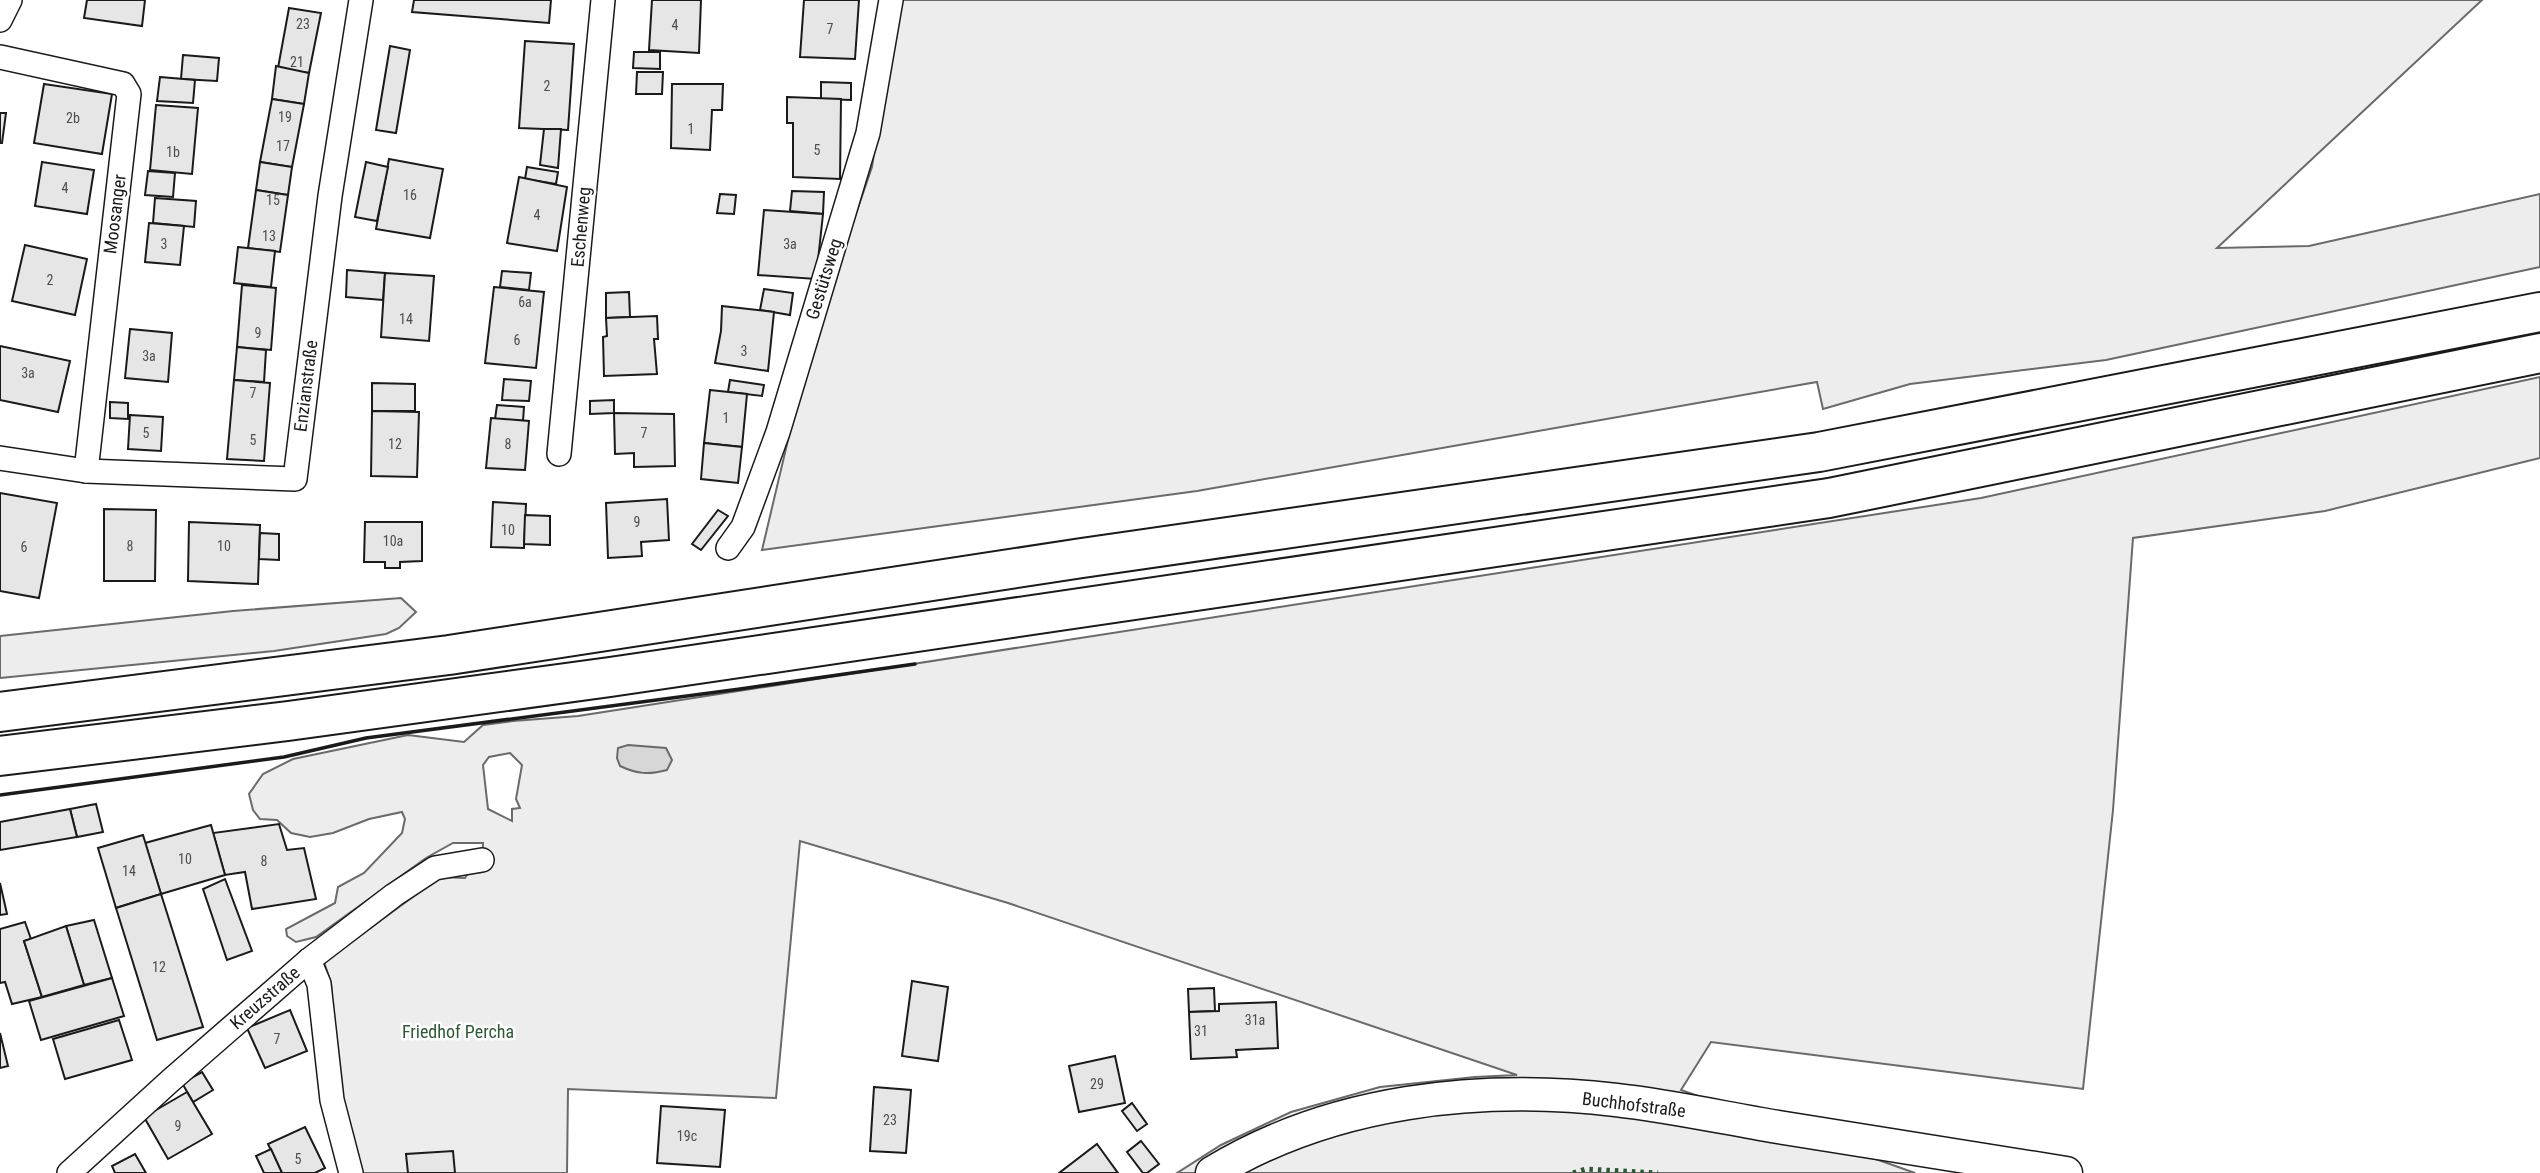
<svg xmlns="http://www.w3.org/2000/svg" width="2540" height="1173" viewBox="0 0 2540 1173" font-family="'Roboto Condensed',sans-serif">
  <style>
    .built { fill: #ededed; stroke: #6a6a6a; stroke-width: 2; fill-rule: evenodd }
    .water { fill: #d7d7d7; stroke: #6a6a6a; stroke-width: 2 }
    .building { fill: #e6e6e6; stroke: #1a1a1a; stroke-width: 2 }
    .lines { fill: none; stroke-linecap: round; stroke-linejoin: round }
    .street-casing { stroke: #1a1a1a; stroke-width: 26 }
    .secondary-casing { stroke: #1a1a1a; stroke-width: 35 }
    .highway-casing { stroke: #1a1a1a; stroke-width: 42 }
    .street { stroke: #fff; stroke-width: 23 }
    .secondary { stroke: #fff; stroke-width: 32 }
    .highway { stroke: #fff; stroke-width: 38 }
    .hedge { stroke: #2b5a34; stroke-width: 5; stroke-dasharray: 3.5 5; stroke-linecap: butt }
    .wall { stroke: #1a1a1a; stroke-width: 3.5 }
    .labels { text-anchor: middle; stroke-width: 5; stroke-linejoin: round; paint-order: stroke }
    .number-label { font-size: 14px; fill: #4d4d4d }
    .street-label { font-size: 18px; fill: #1a1a1a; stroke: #fff }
    .park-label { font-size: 18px; fill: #2b5a34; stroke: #fff }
  </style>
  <rect width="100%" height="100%" fill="#fff"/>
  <!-- built -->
  <g class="built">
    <polygon points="896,0 2482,0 2217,248 2309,246 2540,194 2540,267 2106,360 1910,384 1823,409 1817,382 1197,491 762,550 810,347 872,167"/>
    <path d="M 2540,377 L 2540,458 L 2325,511 L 2133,538 L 2113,810 L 2083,1089 L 1711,1042 L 1681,1090 L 1915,1173 L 1177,1173 L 1221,1145 L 1291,1112 L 1380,1087 L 1475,1077 L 1517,1075 L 1008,903 L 800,841 L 776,1098 L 568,1089 L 567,1173 L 359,1173 L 339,1099 L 331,983 L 324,962 L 440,877 L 465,878 L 468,873 L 482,872 L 483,843 L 453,843 L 426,858 L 316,937 L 296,942 L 287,936 L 286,929 L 335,903 L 338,887 L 364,873 L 402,833 L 405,819 L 402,812 L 369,819 L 333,833 L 310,837 L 291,833 L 277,820 L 260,819 L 253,810 L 249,794 L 263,774 L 293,759 L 408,735 L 464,742 L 483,725 L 513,721 L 578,716 L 1981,498 ZM 510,753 L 522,765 L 516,799 L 520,808 L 512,809 L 512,821 L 488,809 L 483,765 L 489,757 Z"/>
    <polygon points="401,598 416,612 399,628 386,634 274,651 0,678 0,636 233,611"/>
  </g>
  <!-- water -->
  <path class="water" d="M 628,745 L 666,748 L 672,760 L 667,770 C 649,775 637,774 620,766 L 617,758 L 618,748 Z"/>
  <!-- building -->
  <g class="building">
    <polygon points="87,0 145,0 142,26 84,18"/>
    <polygon points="414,0 551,0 549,23 412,12"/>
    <polygon points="652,0 701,0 699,53 649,50"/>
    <polygon points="804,0 859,0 855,59 800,57"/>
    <polygon points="289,8 321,13 309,73 278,68"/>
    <polygon points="525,41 574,44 568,130 519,128"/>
    <polygon points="390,46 410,50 396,133 376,130"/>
    <polygon points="634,52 660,52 660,69 633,68"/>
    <polygon points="183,55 219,58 217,81 181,79"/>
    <polygon points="276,66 309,73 304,104 272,99"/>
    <polygon points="637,72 663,72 662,94 636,94"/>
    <polygon points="160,77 195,80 193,103 157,101"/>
    <polygon points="821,82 851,83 851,100 821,99"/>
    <polygon points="44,84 112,94 102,154 34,143"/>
    <polygon points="672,84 723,84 722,110 712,110 710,150 671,148"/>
    <polygon points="787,97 841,99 840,179 793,177 793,123 787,123"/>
    <polygon points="272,99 304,104 292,167 260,162"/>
    <polygon points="156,105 198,108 192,174 150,170"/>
    <polygon points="0,113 6,113 2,143 0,143"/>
    <polygon points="544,129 561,129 558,168 540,165"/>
    <polygon points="389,159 443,169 430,238 376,229"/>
    <polygon points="42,162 94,170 87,214 35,206"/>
    <polygon points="260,162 292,167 288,195 256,190"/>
    <polygon points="366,162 388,167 377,221 355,217"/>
    <polygon points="527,167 558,172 556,184 525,179"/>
    <polygon points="148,171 175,173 173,197 145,195"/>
    <polygon points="519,177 567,187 557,251 507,243"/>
    <polygon points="256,190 288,195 280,252 248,248"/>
    <polygon points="792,191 824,192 823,214 790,211"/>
    <polygon points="720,194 736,195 734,214 717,213"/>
    <polygon points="155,198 196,201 194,227 153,223"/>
    <polygon points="764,210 823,214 816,279 758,275"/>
    <polygon points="149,223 184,226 180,265 145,262"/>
    <polygon points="25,245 87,259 75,315 12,301"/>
    <polygon points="238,247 275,251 271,287 234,283"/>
    <polygon points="347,270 385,273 383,300 346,297"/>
    <polygon points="502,271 531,273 529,290 500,287"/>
    <polygon points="385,273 434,276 429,341 381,337"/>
    <polygon points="242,285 276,288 271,350 237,347"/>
    <polygon points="494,287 544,292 536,368 485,363"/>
    <polygon points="764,289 793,293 790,315 760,310"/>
    <polygon points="629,292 630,317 606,318 606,293"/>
    <polygon points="722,306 774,312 768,371 715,363 721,331"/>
    <polygon points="657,316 658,339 654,339 657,374 604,376 603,337 607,336 606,318"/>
    <polygon points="130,329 172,333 168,382 125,378"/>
    <polygon points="0,346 70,361 58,412 0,400"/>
    <polygon points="237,347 266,350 264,382 234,380"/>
    <polygon points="504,379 531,381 529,401 502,400"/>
    <polygon points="234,380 270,383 264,461 227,459"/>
    <polygon points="730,380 764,385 762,396 728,392"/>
    <polygon points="372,383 415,384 415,411 372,411"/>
    <polygon points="710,390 747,394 742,447 704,443"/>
    <polygon points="614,400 614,413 590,414 590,401"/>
    <polygon points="110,402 128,403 128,419 110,418"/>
    <polygon points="497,405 524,407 523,421 495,419"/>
    <polygon points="372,411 419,412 417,477 371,476"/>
    <polygon points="614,413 674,414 675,466 634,467 634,453 615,454"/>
    <polygon points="130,415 163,417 161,451 128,449"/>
    <polygon points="491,418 529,421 525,470 486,468"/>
    <polygon points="704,443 742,447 738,483 701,479"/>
    <polygon points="0,493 57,503 39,598 0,591"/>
    <polygon points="667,499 669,540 641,542 642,556 608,558 606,503"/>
    <polygon points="493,502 526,504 524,548 491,547"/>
    <polygon points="104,509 156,510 155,581 104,581"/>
    <polygon points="718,510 728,516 701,550 692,544"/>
    <polygon points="525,515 550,516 550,545 524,544"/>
    <polygon points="189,522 260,525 258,584 188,581"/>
    <polygon points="365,522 422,522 422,561 400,562 400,568 385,568 385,562 364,562"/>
    <polygon points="260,533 279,534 279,560 259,559"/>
    <polygon points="96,804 103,832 77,837 70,809"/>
    <polygon points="70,809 77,837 0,850 0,822"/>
    <polygon points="279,824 287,850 304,848 316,899 252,909 245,872 225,875 213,833"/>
    <polygon points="211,825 225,875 161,894 145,843"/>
    <polygon points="143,835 161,894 116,908 98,848"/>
    <polygon points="225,879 252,951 227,960 203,889"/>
    <polygon points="0,883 7,914 0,915"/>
    <polygon points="161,894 203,1027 157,1040 116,908"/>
    <polygon points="94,920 112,978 84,985 66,926"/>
    <polygon points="25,922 31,939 24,941 42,997 12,1004 5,982 0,983 0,929"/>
    <polygon points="66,926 84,985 42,997 24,941"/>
    <polygon points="112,978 124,1016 41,1040 29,1001"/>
    <polygon points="912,981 948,987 938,1061 902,1056"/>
    <polygon points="1214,988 1215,1011 1189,1012 1188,989"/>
    <polygon points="1276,1002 1278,1048 1236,1050 1237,1057 1191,1059 1189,1012 1219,1011 1219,1004"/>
    <polygon points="290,1010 307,1051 265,1068 247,1028"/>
    <polygon points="119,1020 132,1060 65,1079 53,1039"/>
    <polygon points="0,1033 8,1066 0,1068"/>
    <polygon points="1115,1056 1125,1103 1079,1112 1069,1066"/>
    <polygon points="202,1072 213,1090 193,1102 182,1083"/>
    <polygon points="874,1087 911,1090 906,1153 870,1151"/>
    <polygon points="187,1092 212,1134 168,1159 144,1117"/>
    <polygon points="1132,1103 1147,1124 1137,1131 1122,1111"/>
    <polygon points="661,1106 725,1110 720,1167 657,1163"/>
    <polygon points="305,1127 325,1168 315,1173 282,1173 268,1144"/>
    <polygon points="1141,1141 1159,1164 1147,1173 1143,1173 1127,1152"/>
    <polygon points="1097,1144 1118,1173 1059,1173"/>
    <polygon points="271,1149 282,1173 264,1173 256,1156"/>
    <polygon points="453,1151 455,1173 408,1173 406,1154"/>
    <polygon points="135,1154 146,1173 115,1173 112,1166"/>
  </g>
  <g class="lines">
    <!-- street casing -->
    <g class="street-casing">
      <g id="street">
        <polyline points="0,20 10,0"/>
        <polyline points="0,57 123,84 129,94 86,471"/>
        <polyline points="559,454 603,0"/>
        <polyline points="0,458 86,471 295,479 330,196 361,0"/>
        <polyline points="728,548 743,527 778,432 868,133 891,0"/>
        <polyline points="309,960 319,984 332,1100 351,1173"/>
        <polyline points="69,1173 170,1081 309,960 394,895 435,868 482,860"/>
      </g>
    </g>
    <!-- secondary casing -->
    <g class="secondary-casing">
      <path id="secondary" d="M 1212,1173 C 1331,1100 1479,1084 1616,1100 C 1670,1106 1724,1118 1778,1127 C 1874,1143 1970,1158 2066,1173"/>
    </g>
    <!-- highway casing -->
    <g class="highway-casing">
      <g id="highway">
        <polyline points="0,712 449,655 1082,558 1819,452 2540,312"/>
        <polyline points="0,756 288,721 610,677 1829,498 2540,353"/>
      </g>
    </g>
    <!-- street -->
    <use href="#street" class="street"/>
    <!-- secondary -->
    <use href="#secondary" class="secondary"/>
    <!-- highway -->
    <use href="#highway" class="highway"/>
    <!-- hedge -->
    <polyline class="hedge" points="1573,1173 1586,1169 1658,1173"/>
    <!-- wall -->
    <polyline class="wall" points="0,795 284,757 366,738 740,689 915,664"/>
  </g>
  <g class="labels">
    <!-- number labels -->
    <g class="number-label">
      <text x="303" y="29">23</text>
      <text x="675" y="30">4</text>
      <text x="830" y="34">7</text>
      <text x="297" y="67">21</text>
      <text x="547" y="91">2</text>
      <text x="285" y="122">19</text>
      <text x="73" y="123">2b</text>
      <text x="691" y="134">1</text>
      <text x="283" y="151">17</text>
      <text x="817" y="155">5</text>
      <text x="173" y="157">1b</text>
      <text x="65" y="193">4</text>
      <text x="410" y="200">16</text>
      <text x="273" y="205">15</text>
      <text x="537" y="220">4</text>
      <text x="269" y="241">13</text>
      <text x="164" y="249">3</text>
      <text x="790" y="249">3a</text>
      <text x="50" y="285">2</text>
      <text x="525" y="307">6a</text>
      <text x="406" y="324">14</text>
      <text x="258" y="338">9</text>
      <text x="517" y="345">6</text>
      <text x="744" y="356">3</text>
      <text x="149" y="361">3a</text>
      <text x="28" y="378">3a</text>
      <text x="253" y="398">7</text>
      <text x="726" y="423">1</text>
      <text x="146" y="438">5</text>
      <text x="644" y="438">7</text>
      <text x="253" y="445">5</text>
      <text x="395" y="449">12</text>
      <text x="508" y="449">8</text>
      <text x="637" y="527">9</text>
      <text x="508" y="535">10</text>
      <text x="393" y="546">10a</text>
      <text x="130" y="551">8</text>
      <text x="224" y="551">10</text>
      <text x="24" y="552">6</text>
      <text x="185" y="864">10</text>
      <text x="264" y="866">8</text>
      <text x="129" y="876">14</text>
      <text x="159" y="972">12</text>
      <text x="1255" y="1025">31a</text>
      <text x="1201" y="1036">31</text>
      <text x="277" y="1044">7</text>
      <text x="1097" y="1089">29</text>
      <text x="890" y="1125">23</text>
      <text x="178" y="1131">9</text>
      <text x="687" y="1141">19c</text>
      <text x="298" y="1164">5</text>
    </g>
    <!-- street labels -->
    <g class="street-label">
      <text transform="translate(115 214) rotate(-83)" y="6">Moosanger</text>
      <text transform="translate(581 227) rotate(-85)" y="6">Eschenweg</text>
      <text transform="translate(824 279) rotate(-73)" y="6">Gestütsweg</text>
      <text transform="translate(306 386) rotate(-83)" y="6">Enzianstraße</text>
      <text transform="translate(265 998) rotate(-41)" y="6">Kreuzstraße</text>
      <text transform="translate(1634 1105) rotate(7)" y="6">Buchhofstraße</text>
    </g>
    <!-- park labels -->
    <g class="park-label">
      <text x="458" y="1038">Friedhof Percha</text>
    </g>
  </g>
</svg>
